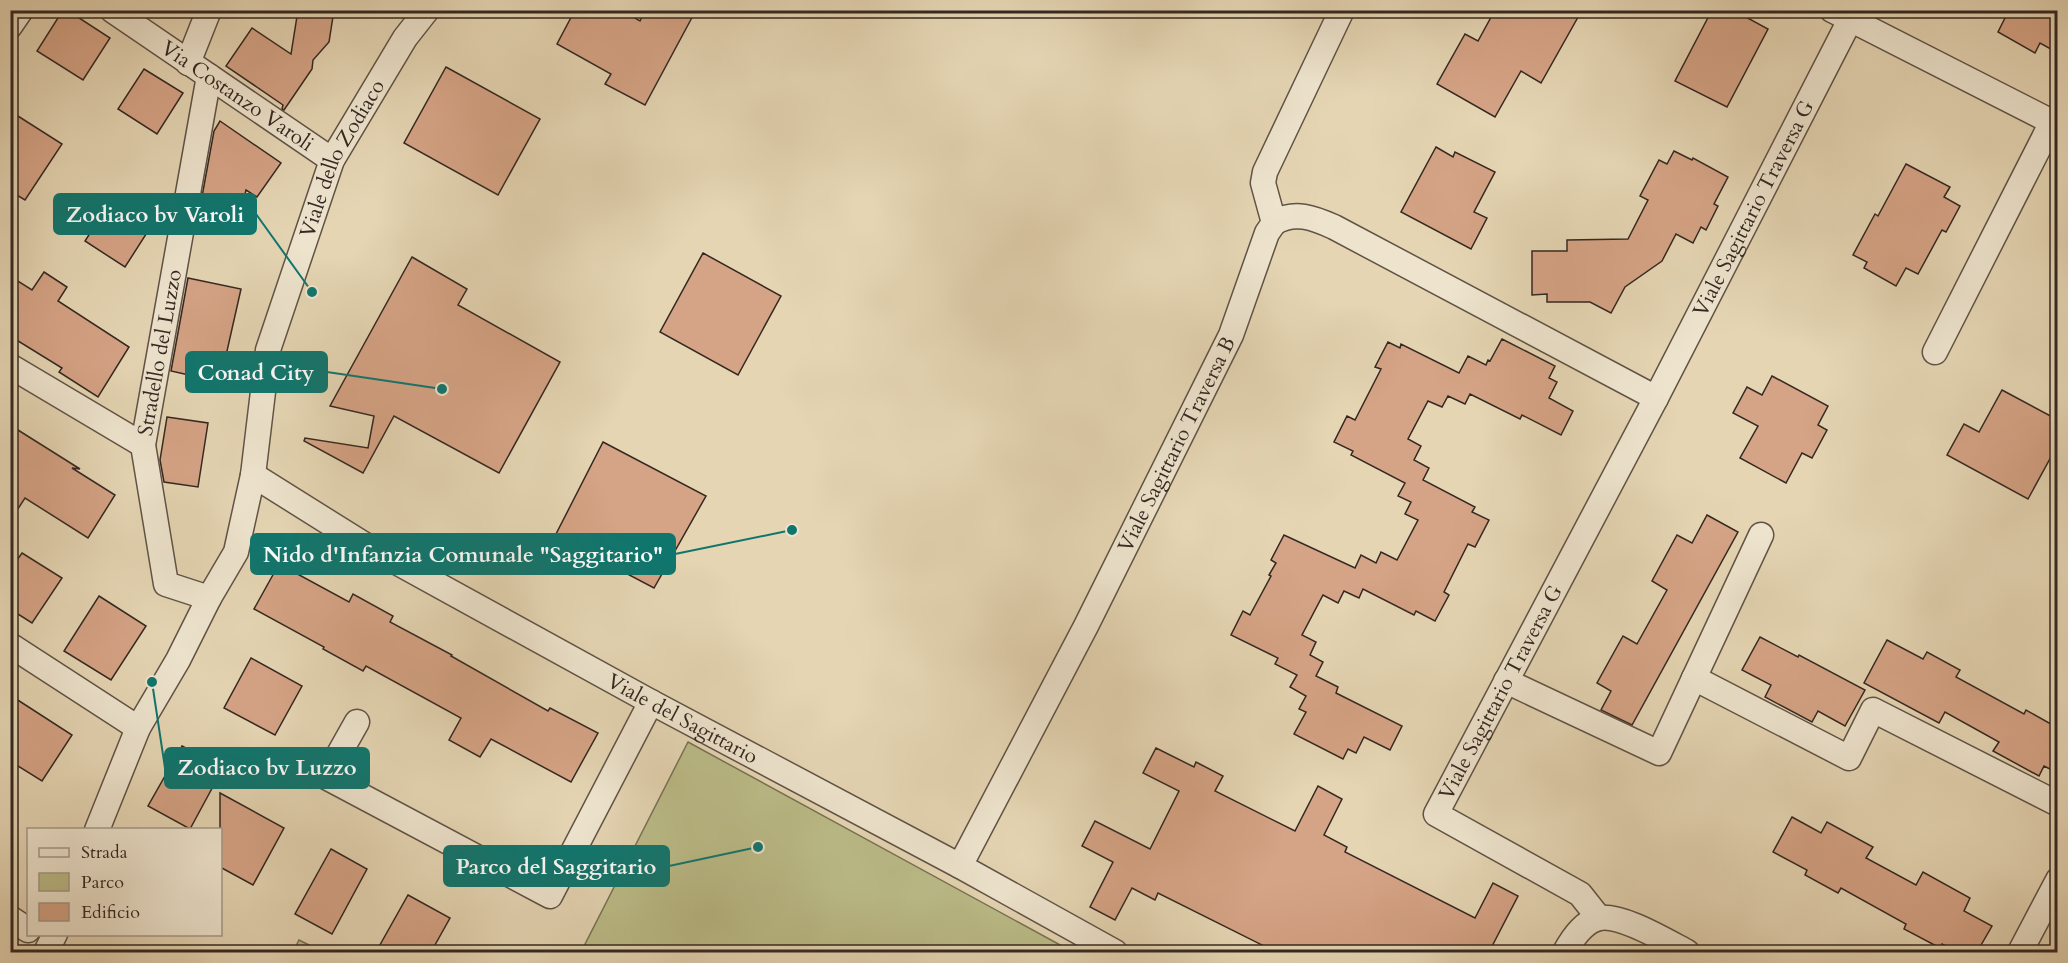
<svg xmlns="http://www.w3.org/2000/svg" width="2068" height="963" viewBox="0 0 2068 963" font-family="Cardo,serif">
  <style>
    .green { fill: #bbbc88; stroke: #787255; stroke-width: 1.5 }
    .building { fill: #d5a385; stroke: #342822; stroke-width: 1.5 }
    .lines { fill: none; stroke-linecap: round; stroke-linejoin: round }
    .minor-casing { stroke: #605346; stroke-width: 27 }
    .minor { stroke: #eee4ce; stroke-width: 24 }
    .labels { text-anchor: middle; stroke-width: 6; stroke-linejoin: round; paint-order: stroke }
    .street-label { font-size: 21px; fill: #342822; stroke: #eee4ce }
    .leader { fill: none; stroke: #0f766e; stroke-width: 2 }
    .callout-dot { fill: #0f766e; stroke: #eee4ce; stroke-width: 2 }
    .callout { fill: #0f766e; stroke: #0f766e; stroke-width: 2 }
    .callout-label { font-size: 22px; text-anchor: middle; font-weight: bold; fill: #fff }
  </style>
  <rect width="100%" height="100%" fill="#e5d5b3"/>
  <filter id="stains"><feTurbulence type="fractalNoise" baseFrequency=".00333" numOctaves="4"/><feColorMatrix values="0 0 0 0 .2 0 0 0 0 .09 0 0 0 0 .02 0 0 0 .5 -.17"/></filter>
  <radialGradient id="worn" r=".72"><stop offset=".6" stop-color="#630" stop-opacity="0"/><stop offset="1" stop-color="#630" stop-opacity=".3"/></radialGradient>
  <!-- green -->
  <g class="green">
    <polygon points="688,742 1073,952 581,952"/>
    <polygon points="299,940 323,952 293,952"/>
  </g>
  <!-- building -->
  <g class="building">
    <polygon points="63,10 67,10 110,38 83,80 37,51"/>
    <polygon points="298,10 334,10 329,42 313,60 312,69 284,110 282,109 283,105 226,66 252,28 291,54"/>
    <polygon points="575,10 621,10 640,21 645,10 696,10 645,105 605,84 611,74 557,44"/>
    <polygon points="1495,10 1582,10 1541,83 1521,71 1495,117 1437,84 1465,34 1478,41"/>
    <polygon points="1712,10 1733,10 1768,29 1727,107 1675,81"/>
    <polygon points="2009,10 2058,10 2058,53 2040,43 2035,53 1998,32"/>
    <polygon points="446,67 540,119 498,195 404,143"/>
    <polygon points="144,69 183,93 157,134 118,109"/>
    <polygon points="10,111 62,144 25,200 10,191"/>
    <polygon points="220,121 281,163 257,197 246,190 238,222 199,213 214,131"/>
    <polygon points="1436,147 1453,157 1455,152 1495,172 1474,212 1487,218 1471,249 1401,212"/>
    <polygon points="1674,151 1692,160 1693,158 1728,177 1714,204 1718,206 1706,230 1701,227 1693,243 1676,234 1662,261 1625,287 1611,313 1590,302 1547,302 1547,294 1532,295 1532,251 1567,251 1567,240 1628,239 1648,200 1640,196 1659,160 1667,164"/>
    <polygon points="1906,164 1950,187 1944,197 1960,206 1946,232 1942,230 1918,274 1906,268 1896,286 1864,268 1867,262 1853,255 1875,214 1878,216"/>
    <polygon points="110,202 150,228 125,267 85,241"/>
    <polygon points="703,253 781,296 738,375 660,332"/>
    <polygon points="412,257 467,289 458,305 560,362 499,473 394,416 363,473 304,441 305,438 368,448 374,416 330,406"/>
    <polygon points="44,272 67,287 58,301 129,347 98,397 59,372 62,368 10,336 10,276 32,290"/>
    <polygon points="188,278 241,289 220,382 171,371"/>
    <polygon points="1502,339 1555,366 1549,378 1557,382 1549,398 1573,411 1561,435 1522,415 1520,419 1470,394 1465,404 1448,396 1442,407 1428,401 1408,439 1421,446 1414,460 1429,468 1423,480 1475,507 1472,512 1489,520 1475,547 1468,544 1444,592 1449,595 1435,621 1416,611 1414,615 1363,589 1359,598 1344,591 1338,603 1323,595 1302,635 1316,642 1310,655 1323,662 1316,676 1338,687 1336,693 1402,726 1390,750 1364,737 1356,753 1348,749 1343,759 1294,734 1306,712 1299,709 1306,696 1290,687 1297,675 1275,664 1278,658 1231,635 1243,611 1250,615 1271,576 1269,575 1276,563 1271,560 1284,535 1355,568 1361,555 1376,563 1381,552 1397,560 1418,520 1405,514 1411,502 1398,496 1405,483 1351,455 1353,451 1334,442 1347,416 1355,420 1381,369 1375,367 1388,342 1400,348 1401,344 1459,373 1468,356 1486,365 1488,360 1490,361"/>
    <polygon points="1772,376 1828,406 1818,425 1827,430 1812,458 1802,453 1786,483 1740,458 1758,426 1733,413 1747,387 1762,395"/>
    <polygon points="2002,390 2058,420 2058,444 2028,499 1947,455 1964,424 1979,432"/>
    <polygon points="167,417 208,423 198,487 164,482 160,460"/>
    <polygon points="10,425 80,469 72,468 115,495 88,538 25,498 10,521"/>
    <polygon points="603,442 706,496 654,588 555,536"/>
    <polygon points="1707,515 1738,532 1632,725 1601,710 1611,691 1597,683 1623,636 1637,644 1667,590 1652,581 1677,535 1692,543"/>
    <polygon points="22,553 62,578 32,623 10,609 10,570"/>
    <polygon points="279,564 349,602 353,594 393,616 390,622 452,655 451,656 548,711 550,708 598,733 571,782 491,739 480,757 449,740 461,718 366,666 363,671 323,649 324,647 254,609"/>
    <polygon points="99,596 146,626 111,680 64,651"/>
    <polygon points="1760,637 1798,657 1799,655 1865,690 1845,726 1818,711 1812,722 1765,697 1771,685 1742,670"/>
    <polygon points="1887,640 1923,659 1927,652 1960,670 1956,677 2024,714 2026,710 2058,728 2058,773 2044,766 2039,776 1993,751 1999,742 1945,712 1939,723 1864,683"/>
    <polygon points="251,658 302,686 275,735 224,708"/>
    <polygon points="10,695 72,735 42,781 10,761"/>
    <polygon points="182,746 223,768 190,829 148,806"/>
    <polygon points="1156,748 1194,767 1196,762 1223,776 1215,791 1295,831 1318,786 1342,799 1324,835 1347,847 1345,852 1475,918 1493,883 1518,896 1489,952 1276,952 1158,893 1155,900 1132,888 1115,920 1090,907 1113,862 1082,846 1095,821 1150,849 1179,791 1143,773"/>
    <polygon points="220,793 284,828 253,885 220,867"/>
    <polygon points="1792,817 1821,833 1827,822 1873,847 1866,858 1916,885 1923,872 1970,898 1964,911 1992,926 1977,952 1958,952 1942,944 1940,948 1904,929 1906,924 1841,888 1838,893 1805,875 1807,870 1773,852"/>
    <polygon points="331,849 367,869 332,934 295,914"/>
    <polygon points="408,895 450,918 431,952 376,952"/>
  </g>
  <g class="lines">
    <!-- minor casing -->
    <g class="minor-casing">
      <g id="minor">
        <path id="s1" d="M 112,10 L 332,160"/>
        <polyline points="1832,10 2052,122 1935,352"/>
        <polyline points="10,26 21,10"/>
        <polyline points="188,63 209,10"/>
        <path d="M 1274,223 C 1294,210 1314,218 1334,227 L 1656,398"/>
        <polyline points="10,366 143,445"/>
        <path id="s2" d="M 253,475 L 360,542 L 651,702 L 960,866 L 1115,952"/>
        <path id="s3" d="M 209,598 L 166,584 L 143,445 L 209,76"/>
        <polyline points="10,645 138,728"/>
        <polyline points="1694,678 1849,758 1873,710 2058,804"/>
        <polyline points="1506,681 1659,753 1761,535"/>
        <polyline points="357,722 326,777 550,896 651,702"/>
        <path id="s4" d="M 97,830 L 138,728 L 178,660 L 209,598 L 236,552 L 253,475 L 268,350 L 332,160 L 405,38 L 427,10"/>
        <path id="s5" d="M 960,866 L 1086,626 L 1231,335 L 1267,233 L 1274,223 L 1263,183 L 1265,172 L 1342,10"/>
        <polyline points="10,918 28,930"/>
        <path id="s6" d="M 1599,918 L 1580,894 L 1436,814 L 1656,398 L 1850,20"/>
        <polyline points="46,952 55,934"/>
        <path d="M 1565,952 C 1572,939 1582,924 1596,919 C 1617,911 1668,942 1687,952"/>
        <polyline points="2020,952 2058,880"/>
      </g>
    </g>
    <!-- minor -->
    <use href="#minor" class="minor"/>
  </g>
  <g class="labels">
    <!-- street labels -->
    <g class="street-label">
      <text dy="7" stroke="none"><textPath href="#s1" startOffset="152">Via Costanzo Varoli</textPath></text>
      <text dy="7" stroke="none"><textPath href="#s4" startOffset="722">Viale dello Zodiaco</textPath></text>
      <text dy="7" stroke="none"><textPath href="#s6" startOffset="879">Viale Sagittario Traversa G</textPath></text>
      <text dy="7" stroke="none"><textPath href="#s3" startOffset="280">Stradello del Luzzo</textPath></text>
      <text dy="7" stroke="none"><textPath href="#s5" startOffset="474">Viale Sagittario Traversa B</textPath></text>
      <text dy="7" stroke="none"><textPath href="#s6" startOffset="333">Viale Sagittario Traversa G</textPath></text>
      <text dy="7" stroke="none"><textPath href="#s2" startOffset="494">Viale del Sagittario</textPath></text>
    </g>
  </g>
  <!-- callouts -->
  <path class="leader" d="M312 292L256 214M442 389L327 372M792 530L675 554M152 682L165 768M758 847L669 866"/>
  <g class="callout-dot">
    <circle cx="312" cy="292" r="6"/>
    <circle cx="442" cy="389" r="6"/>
    <circle cx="792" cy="530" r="6"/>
    <circle cx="152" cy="682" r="6"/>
    <circle cx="758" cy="847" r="6"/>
  </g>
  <g class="callout">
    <rect x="54" y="194" width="202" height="40" rx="6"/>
    <rect x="186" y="352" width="141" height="40" rx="6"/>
    <rect x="251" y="534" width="424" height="40" rx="6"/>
    <rect x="165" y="748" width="204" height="40" rx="6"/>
    <rect x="444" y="846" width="225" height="40" rx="6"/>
  </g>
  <g class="callout-label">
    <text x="155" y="222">Zodiaco bv Varoli</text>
    <text x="256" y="380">Conad City</text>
    <text x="463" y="562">Nido d'Infanzia Comunale "Saggitario"</text>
    <text x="267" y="775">Zodiaco bv Luzzo</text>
    <text x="556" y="874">Parco del Saggitario</text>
  </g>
  <!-- margin -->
  <rect width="2068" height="963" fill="none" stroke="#e5d5b3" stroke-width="36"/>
  <rect x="12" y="12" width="2044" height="939" fill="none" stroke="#342822" stroke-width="3"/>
  <rect x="18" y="18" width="2032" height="927" fill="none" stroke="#342822" stroke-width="1.5"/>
  <!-- legend -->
  <rect x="27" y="828" width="195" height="108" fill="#eee4ce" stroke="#a49989" stroke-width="1.5"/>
  <rect x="39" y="848" width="30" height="9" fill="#eee4ce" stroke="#a49989" stroke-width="1.5"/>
  <text x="81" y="858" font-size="18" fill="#342822">Strada</text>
  <rect x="39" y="873" width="30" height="18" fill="#bbbc88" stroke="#a49989" stroke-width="1.5"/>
  <text x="81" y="888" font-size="18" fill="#342822">Parco</text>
  <rect x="39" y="903" width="30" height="18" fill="#d5a385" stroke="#a49989" stroke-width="1.5"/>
  <text x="81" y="918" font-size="18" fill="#342822">Edificio</text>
  <rect width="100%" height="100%" filter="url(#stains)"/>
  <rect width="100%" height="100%" fill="url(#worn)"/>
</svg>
